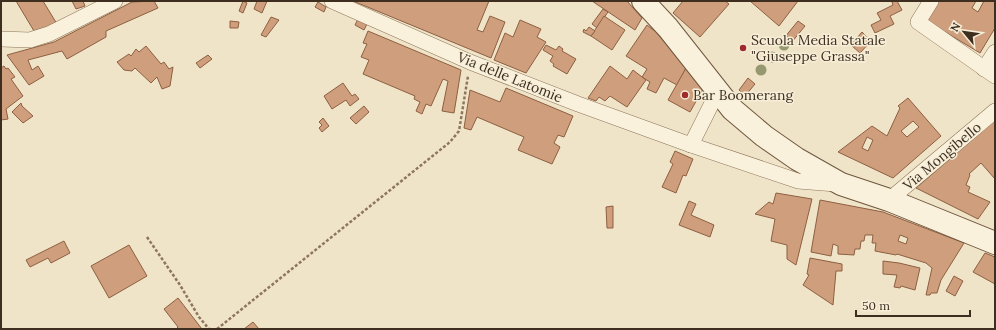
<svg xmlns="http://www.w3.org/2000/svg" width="996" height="330" viewBox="0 0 996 330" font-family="Lora,serif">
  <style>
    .building { fill: #cf9f7d; stroke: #8d5f41; fill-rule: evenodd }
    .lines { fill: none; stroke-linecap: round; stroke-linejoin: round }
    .street-casing { stroke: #8d765c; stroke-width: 16 }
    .secondary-casing { stroke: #6f573f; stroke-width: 24 }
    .path { stroke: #8d765c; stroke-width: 2.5; stroke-dasharray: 3 2; stroke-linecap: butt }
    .street { stroke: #faf1dc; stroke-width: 15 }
    .secondary { stroke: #faf1dc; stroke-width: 22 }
    .tree { fill: #96986f }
    .poi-dot { fill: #9e2a2b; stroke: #f7eed8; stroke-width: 1.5 }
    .labels { text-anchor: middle; stroke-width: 3; stroke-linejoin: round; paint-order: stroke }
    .poi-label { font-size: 14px; fill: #3d2e20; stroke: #f7eed8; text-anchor: start }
    .street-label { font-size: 14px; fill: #3d2e20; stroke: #f7eed8 }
  </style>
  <rect width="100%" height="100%" fill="#f0e4c8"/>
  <!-- building -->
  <g class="building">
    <polygon points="16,1 43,1 57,24 34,31"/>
    <polygon points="72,1 83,1 85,6 76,9"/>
    <polygon points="154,1 158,8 106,31 106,37 67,59 62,51 28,60 32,70 38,66 44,76 29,85 7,55 54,42 132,2"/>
    <polygon points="243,1 247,3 243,13 239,11"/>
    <polygon points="257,1 267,1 262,13 254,9"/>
    <polygon points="353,1 489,1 477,30 483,32 490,16 505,22 491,58"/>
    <polygon points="592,1 627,1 642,18 635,30"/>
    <polygon points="683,1 725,1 729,4 700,37 673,13"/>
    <polygon points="750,1 798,1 779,26"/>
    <polygon points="895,1 897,1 902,10 890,16 894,24 875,33 871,25 881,20 877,13 893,5 892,2"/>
    <polygon points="939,1 976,1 972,8 978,12 984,1 995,1 995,28 980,53 927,21"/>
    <polygon points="318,2 326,7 324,12 315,7"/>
    <polygon points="603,9 608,12 597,28 592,24"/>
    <polygon points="604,16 625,30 612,50 591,36"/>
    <polygon points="271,17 279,20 266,37 261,35"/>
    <polygon points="358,19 367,24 364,30 355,25"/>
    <polygon points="520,20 541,29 537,37 546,42 526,73 494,60 505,33 513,37"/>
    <polygon points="230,21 239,22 238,28 230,28"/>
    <polygon points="798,21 805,26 791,43 784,38"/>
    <polygon points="647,25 656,32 686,68 677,85 664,78 656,93 647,89 650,82 642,77 647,69 626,56"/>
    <polygon points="589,27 595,31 591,36 583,32 584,29 586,31"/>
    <polygon points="368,31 461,70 454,113 442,111 448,81 443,79 431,106 426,104 422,114 416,111 420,102 414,99 415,96 363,74 369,60 361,57 367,44 363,43"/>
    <polygon points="862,32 871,41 860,53 851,45"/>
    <polygon points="546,45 556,50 559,46 563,49 562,51 576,59 567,74 553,66 554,64 550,61 553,56 543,50"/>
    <polygon points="146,46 161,64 164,62 169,69 173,67 170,86 162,89 157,77 151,83 135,68 132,71 124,70 117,62 129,54 131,56 136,49 139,52"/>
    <polygon points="208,55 212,59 200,68 196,63"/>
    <polygon points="4,66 6,69 8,68 15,77 11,79 23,96 6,109 8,119 1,120 1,68"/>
    <polygon points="610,66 627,79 633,70 646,80 627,107 610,96 605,101 599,97 596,101 588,98"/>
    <polygon points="686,68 703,89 690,112 668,100"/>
    <polygon points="748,78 755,84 745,96 739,90"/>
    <polygon points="343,83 352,96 355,94 359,99 350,106 346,100 332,109 324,96"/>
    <polygon points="506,88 573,116 564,137 558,135 554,143 560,147 552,164 518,150 524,137 477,117 471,130 464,128 470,90 500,102"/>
    <path d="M 908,98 L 941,136 L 893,178 L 838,152 L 872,126 L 887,136 L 900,108 L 898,106 ZM 913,121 L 919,127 L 907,137 L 901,131 ZM 867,137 L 873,140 L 868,151 L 862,148 Z"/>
    <polygon points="21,103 22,106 33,116 23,123 12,112"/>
    <polygon points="364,106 369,112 356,124 350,118"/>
    <polygon points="323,118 329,126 322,132 319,128 322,125 319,122"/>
    <polygon points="995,120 995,179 981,163 969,174 970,175 966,185 970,187 968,192 990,202 978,219 916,188"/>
    <polygon points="675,151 693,159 686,176 683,175 676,193 662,187 673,164 670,162"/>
    <polygon points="776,193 812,199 796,265 787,259 787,245 771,241 775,219 755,214 769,202 773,204"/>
    <path d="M 820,200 L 883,212 L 964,243 L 941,280 L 937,293 L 931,293 L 930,295 L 926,295 L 932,268 L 926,263 L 897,254 L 896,255 L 875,251 L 876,243 L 872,243 L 873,235 L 865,235 L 864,241 L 861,241 L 860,249 L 855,249 L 854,255 L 838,254 L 838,246 L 833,244 L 831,256 L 811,252 ZM 900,235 L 908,238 L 906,244 L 898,241 Z"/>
    <polygon points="689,201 696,204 691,215 714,225 710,237 679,225"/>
    <polygon points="613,206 613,228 607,228 606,207"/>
    <polygon points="64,241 70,253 51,263 48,258 30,267 26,260"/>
    <polygon points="129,245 147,276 109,298 91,266"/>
    <polygon points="985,253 995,257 995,284 973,272"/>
    <polygon points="810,258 842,264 842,271 836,271 833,305 803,285 809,275 807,274"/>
    <polygon points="883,261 899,263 920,268 915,290 901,286 900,288 894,287 897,275 883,274"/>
    <polygon points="954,276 963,281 955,296 946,291"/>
    <polygon points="178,298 202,329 176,329 178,327 164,309"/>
    <polygon points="253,322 259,329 244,329"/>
  </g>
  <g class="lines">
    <!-- street casing -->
    <g class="street-casing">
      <g id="street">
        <polyline points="332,1 470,62 578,104 691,145"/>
        <polyline points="931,1 918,22 995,76"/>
        <polyline points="1,39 30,40 49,34 115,1"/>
        <polyline points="984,69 995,52"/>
        <polyline points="718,91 691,145 798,181 836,184"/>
        <polyline points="889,200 995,111"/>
      </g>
    </g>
    <!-- secondary casing -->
    <g class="secondary-casing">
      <polyline id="secondary" points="643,1 668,28 732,109 764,136 797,159 841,184 889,200 995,243"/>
    </g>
    <!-- path -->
    <g class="path">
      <polyline points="147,237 180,285 199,317 209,329"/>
      <polyline points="217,329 450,142 459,131 468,76"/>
    </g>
    <!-- street -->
    <use href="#street" class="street"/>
    <!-- secondary -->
    <use href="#secondary" class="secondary"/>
  </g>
  <!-- trees -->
  <g class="tree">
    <circle cx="784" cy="45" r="5.5"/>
    <circle cx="772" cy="57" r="5.5"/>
    <circle cx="761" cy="70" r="5.5"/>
  </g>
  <!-- markers -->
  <g class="poi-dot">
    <circle cx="743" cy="48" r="4"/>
    <circle cx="685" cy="95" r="4"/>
  </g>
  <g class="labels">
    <!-- poi labels -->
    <g class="poi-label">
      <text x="751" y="45">Scuola Media Statale<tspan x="751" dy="16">"Giuseppe Grassa"</tspan></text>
      <text x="693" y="100">Bar Boomerang</text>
    </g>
    <!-- street labels -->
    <g class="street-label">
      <text transform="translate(510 77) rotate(22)" y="5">Via delle Latomie</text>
      <text transform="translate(942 156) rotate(-40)" y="5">Via Mongibello</text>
    </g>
  </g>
  <!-- border -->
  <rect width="996" height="330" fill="none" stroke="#3d2e20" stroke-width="4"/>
  <!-- north arrow -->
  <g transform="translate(964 32) rotate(299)" stroke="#f7eed8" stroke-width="3" paint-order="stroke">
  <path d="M0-3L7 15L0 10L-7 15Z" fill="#3d2e20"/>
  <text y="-6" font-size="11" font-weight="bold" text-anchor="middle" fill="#3d2e20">N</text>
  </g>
  <!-- scale -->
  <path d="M856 310v6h114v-6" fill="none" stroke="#3d2e20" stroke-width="2"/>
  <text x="862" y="310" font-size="12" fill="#3d2e20" stroke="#f7eed8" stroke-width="3" paint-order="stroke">50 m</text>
</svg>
